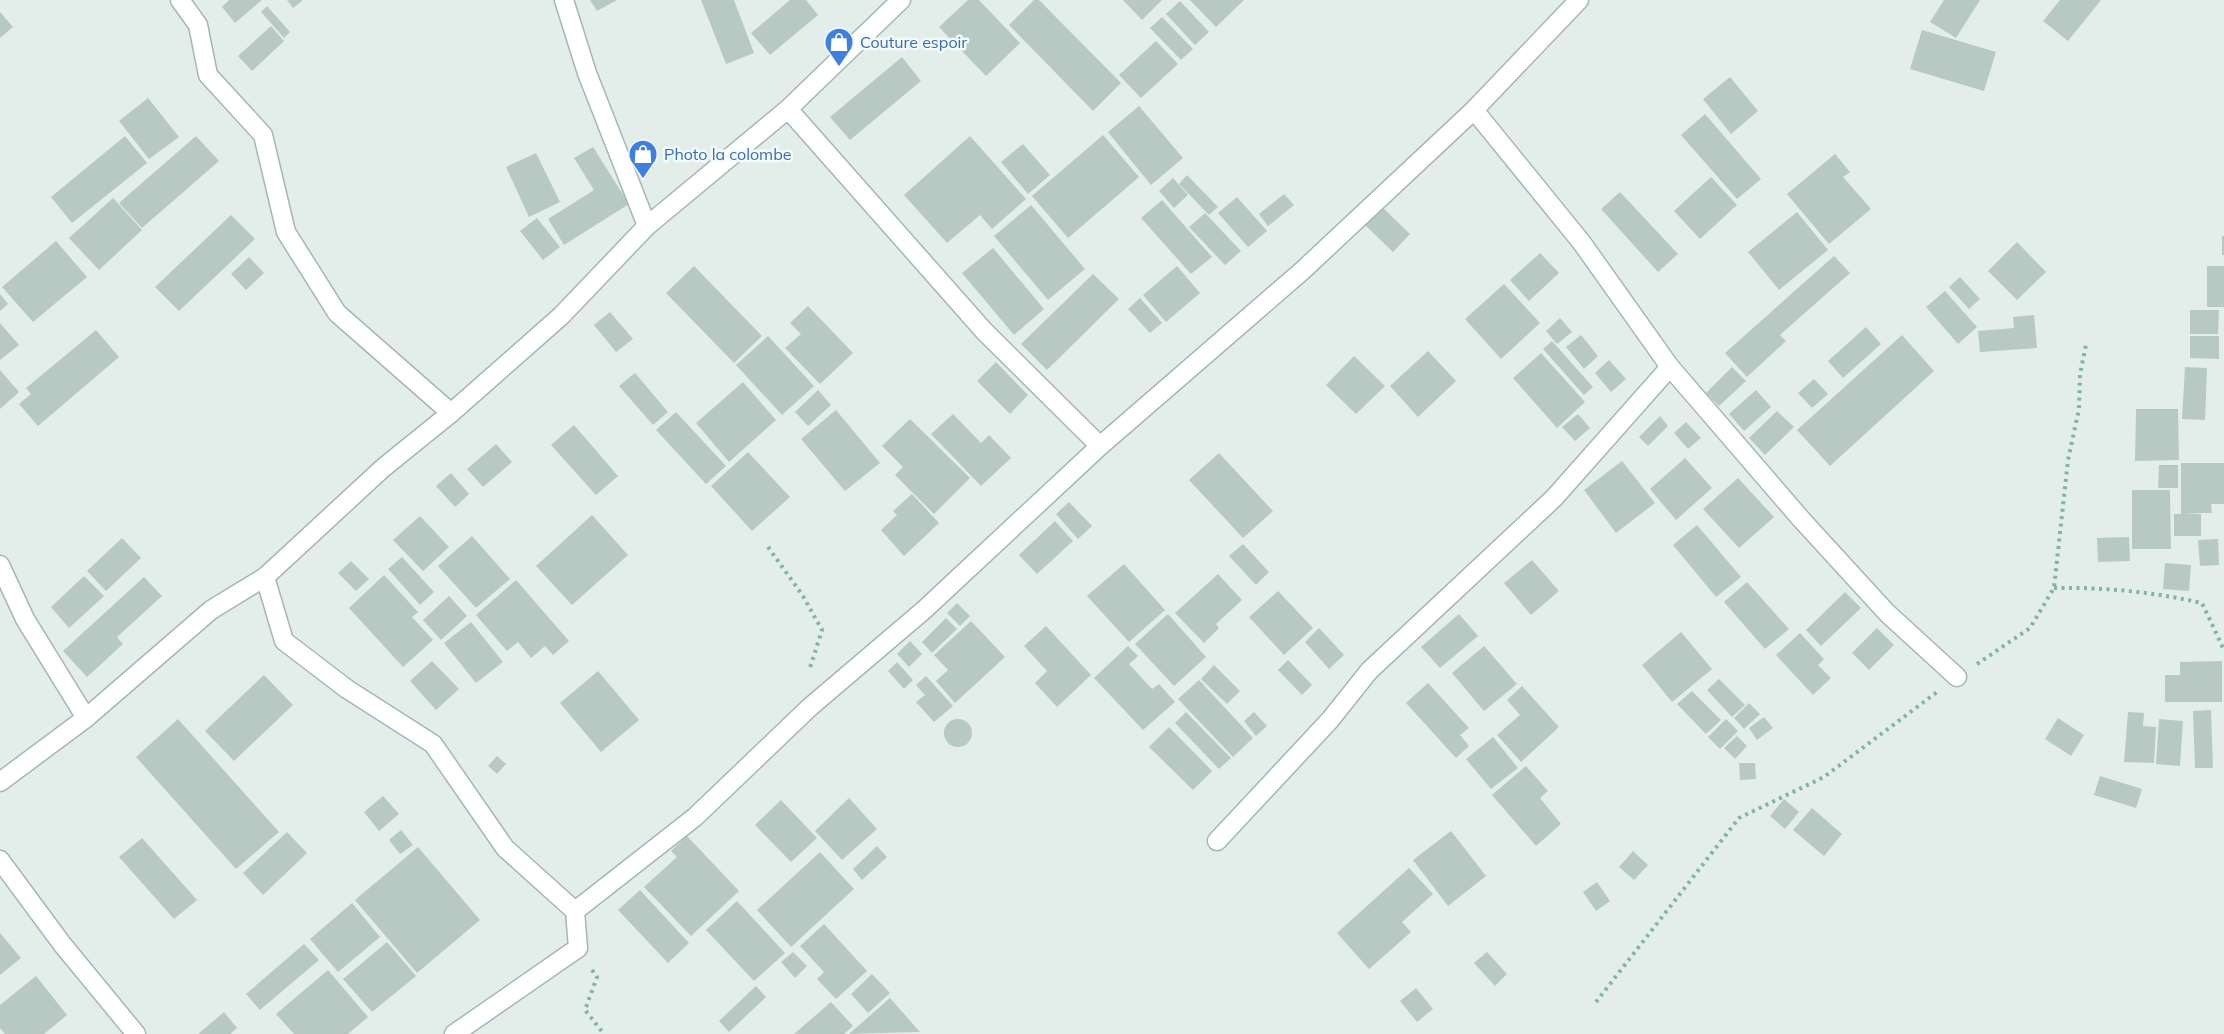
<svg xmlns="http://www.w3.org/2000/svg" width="2224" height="1034" viewBox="0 0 2224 1034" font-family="Mulish,sans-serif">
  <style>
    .building { fill: #b8c9c3 }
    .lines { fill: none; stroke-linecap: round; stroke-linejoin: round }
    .street-casing { stroke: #a5b7b2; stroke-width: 21 }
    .path { stroke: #81b4a6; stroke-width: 4; stroke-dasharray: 3 4.5; stroke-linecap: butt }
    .street { stroke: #fff; stroke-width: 18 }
    .labels { text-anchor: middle; stroke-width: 5; stroke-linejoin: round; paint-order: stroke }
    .shop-label { font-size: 16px; fill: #366cbe; stroke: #f4faf7; text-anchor: start }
  </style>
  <rect width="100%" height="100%" fill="#e3eeea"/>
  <!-- building -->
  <g class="building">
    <polygon points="229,0 262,0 235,23 222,7"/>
    <polygon points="287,0 303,0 293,8"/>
    <polygon points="590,0 617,0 597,11"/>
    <polygon points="701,0 734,0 754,53 726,64"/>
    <polygon points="790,0 806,0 818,15 770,55 751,33"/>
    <polygon points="968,0 979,0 1020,43 986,76 939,27"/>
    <polygon points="1034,0 1039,0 1121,83 1093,111 1009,25"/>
    <polygon points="1123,0 1162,0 1142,20"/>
    <polygon points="1190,0 1244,0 1216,27"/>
    <polygon points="1944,0 1980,0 1956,38 1930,22"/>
    <polygon points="2060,0 2101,0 2068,41 2043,21"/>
    <polygon points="1180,1 1209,32 1195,45 1166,14"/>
    <polygon points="267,6 290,32 284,38 261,12"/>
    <polygon points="0,12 13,27 0,38"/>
    <polygon points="1162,17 1193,49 1181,60 1150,28"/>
    <polygon points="271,26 284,41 252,71 238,56"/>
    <polygon points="1922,30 1996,52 1984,91 1910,69"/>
    <polygon points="1156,41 1178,64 1141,98 1119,75"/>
    <polygon points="902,57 921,81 850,140 830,117"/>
    <polygon points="1730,77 1758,111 1731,134 1703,99"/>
    <polygon points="148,98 179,137 149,159 119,121"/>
    <polygon points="1139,106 1183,158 1151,185 1108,132"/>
    <polygon points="1705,114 1761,179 1737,199 1681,135"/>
    <polygon points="1103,135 1139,177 1068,238 1032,196"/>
    <polygon points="125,136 147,163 72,223 51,197"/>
    <polygon points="196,136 219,161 142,228 119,203"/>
    <polygon points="970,136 1026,199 992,229 980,215 947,243 904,195"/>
    <polygon points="1023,144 1050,175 1028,194 1001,162"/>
    <polygon points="593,147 629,204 564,245 548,219 594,190 574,158"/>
    <polygon points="536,153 560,202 529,217 506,167"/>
    <polygon points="1835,154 1850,172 1843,177 1871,209 1829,244 1787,194"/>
    <polygon points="1187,175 1218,207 1209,215 1179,184"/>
    <polygon points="1711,177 1737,205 1700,239 1674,211"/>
    <polygon points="1173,178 1188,195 1174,208 1159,191"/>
    <polygon points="1620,192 1678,254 1658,272 1601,209"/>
    <polygon points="1284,194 1294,205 1268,226 1259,214"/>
    <polygon points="1237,197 1267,231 1248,247 1218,213"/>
    <polygon points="113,198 142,230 99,270 69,238"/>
    <polygon points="1162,200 1212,257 1191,274 1141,218"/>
    <polygon points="1031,205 1085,269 1048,300 994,236"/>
    <polygon points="1383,208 1410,234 1393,252 1365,225"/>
    <polygon points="1797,212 1828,250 1779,290 1748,252"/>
    <polygon points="1205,213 1241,251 1225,265 1189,227"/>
    <polygon points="231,215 255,239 179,311 155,287"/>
    <polygon points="537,218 560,247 543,260 520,231"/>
    <rect x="2222" y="236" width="2" height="19"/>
    <polygon points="56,241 87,277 33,322 2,287"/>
    <polygon points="2017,242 2046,272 2017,300 1988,271"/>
    <polygon points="993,248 1044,309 1014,335 962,273"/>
    <polygon points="1540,253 1559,273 1529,301 1510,280"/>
    <polygon points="1834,256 1850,273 1780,335 1786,341 1747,377 1725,353"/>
    <polygon points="249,257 264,273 246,290 231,274"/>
    <polygon points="694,266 762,336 734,363 666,293"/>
    <polygon points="1177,266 1200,293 1166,322 1143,295"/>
    <rect x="2207" y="266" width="17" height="41"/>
    <polygon points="1093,274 1119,299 1047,370 1021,344"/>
    <polygon points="1960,277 1980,299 1969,309 1949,287"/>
    <polygon points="1504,284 1540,323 1501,359 1465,319"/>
    <polygon points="1945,291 1977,327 1958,344 1926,307"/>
    <polygon points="0,294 8,304 0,311"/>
    <polygon points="1140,298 1162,323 1150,333 1128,309"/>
    <polygon points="808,306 853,353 820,384 785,348 801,334 790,323"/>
    <polygon points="2190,310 2219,310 2218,334 2190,334"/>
    <polygon points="610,312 633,339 616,352 594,325"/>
    <polygon points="2034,315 2037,348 1980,352 1978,331 2014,328 2013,317"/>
    <polygon points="1560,318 1572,332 1557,344 1546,331"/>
    <polygon points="0,323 19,345 0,360"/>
    <polygon points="1866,327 1881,344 1843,378 1828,361"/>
    <polygon points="96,330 119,357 38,426 19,404 31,394 26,388"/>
    <polygon points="1581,335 1598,356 1584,369 1566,347"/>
    <polygon points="1902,335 1934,371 1830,466 1797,430"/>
    <polygon points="768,336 814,386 782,415 736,365"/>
    <polygon points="2190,336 2219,336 2219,359 2190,358"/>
    <polygon points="1552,341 1593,387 1584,395 1543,349"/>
    <polygon points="1428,351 1456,381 1418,417 1390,386"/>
    <polygon points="1541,353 1585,402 1557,428 1513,378"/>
    <polygon points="1354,356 1385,386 1356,414 1326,385"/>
    <polygon points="1609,360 1626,379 1611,392 1595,373"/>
    <polygon points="996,362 1028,395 1010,414 977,381"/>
    <polygon points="1732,367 1746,381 1719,406 1706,393"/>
    <polygon points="2185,367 2207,368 2205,420 2182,419"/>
    <polygon points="0,370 19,392 0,409"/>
    <polygon points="635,373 668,412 653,425 619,386"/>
    <polygon points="1814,379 1828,394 1812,408 1798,393"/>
    <polygon points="743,382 776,420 729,462 696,423"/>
    <polygon points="818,390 831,405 808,426 795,412"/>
    <polygon points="1756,390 1771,407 1744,431 1729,414"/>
    <polygon points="2136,409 2178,409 2179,460 2135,461"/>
    <polygon points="836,410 880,463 845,491 801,439"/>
    <polygon points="1777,411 1794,427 1765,455 1749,438"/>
    <polygon points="676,412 726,466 706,484 656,430"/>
    <polygon points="953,414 981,443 989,435 1011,458 981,486 931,434"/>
    <polygon points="1578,414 1590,428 1575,441 1562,427"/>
    <polygon points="1660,416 1668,426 1648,446 1639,437"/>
    <polygon points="910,419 970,478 934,514 895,475 903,467 882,446"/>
    <polygon points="1686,422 1701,438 1688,449 1674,433"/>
    <polygon points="574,425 618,476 596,495 551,445"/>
    <polygon points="496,444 512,462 483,487 467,469"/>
    <polygon points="748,452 790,497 752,531 711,486"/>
    <polygon points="1219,453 1273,511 1243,538 1189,480"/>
    <polygon points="1685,458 1712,488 1676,520 1650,489"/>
    <polygon points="1622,461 1655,503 1616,533 1584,490"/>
    <polygon points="2181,463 2224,463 2224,504 2211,504 2212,513 2184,513 2201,514 2201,536 2174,536 2174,514 2181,514"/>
    <polygon points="2159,465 2178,465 2178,488 2158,488"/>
    <polygon points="451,473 469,494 455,507 436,486"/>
    <polygon points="1738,478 1774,517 1739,548 1703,509"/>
    <polygon points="2132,490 2170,490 2171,549 2132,549"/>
    <polygon points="912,494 939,523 904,556 881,530 897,515 893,511"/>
    <polygon points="1069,502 1092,526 1078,539 1056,514"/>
    <polygon points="592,515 628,555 572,605 536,566"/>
    <polygon points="420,516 449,547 423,571 393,540"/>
    <polygon points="1055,521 1073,541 1037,574 1019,555"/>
    <polygon points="1697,525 1741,577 1716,597 1673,545"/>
    <polygon points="472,536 510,579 476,608 438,566"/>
    <polygon points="2129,537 2130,561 2098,562 2097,538"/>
    <polygon points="122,538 141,558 106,591 87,571"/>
    <polygon points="2218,539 2219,565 2200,566 2198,540"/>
    <polygon points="1243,544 1269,572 1256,585 1229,556"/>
    <polygon points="402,557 434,592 420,605 388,569"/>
    <polygon points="1532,560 1559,591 1531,615 1504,583"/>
    <polygon points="351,561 369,579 356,591 338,573"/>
    <polygon points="2165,563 2191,565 2189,591 2163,589"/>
    <polygon points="1124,564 1165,610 1129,642 1087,596"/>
    <polygon points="1218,574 1242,600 1216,624 1219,628 1204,643 1175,613"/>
    <polygon points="384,575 418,612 412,617 433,640 403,667 349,608"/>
    <polygon points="84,576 104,596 69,628 51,607"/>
    <polygon points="144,577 162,596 117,637 123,644 87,677 63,651"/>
    <polygon points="516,580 569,641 553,655 545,646 531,658 518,642 507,651 476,615"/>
    <polygon points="1747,582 1789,629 1765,649 1724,602"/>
    <polygon points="1278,591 1313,628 1284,655 1249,617"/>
    <polygon points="1845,592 1861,608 1821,646 1806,630"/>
    <polygon points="449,596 467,616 441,640 423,620"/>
    <polygon points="957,603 970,616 960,626 947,613"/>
    <polygon points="1168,614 1206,657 1174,686 1135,644"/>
    <polygon points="1459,614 1478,636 1440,668 1421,647"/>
    <polygon points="946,618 957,629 932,653 922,642"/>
    <polygon points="971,621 1005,657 955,703 936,681 948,670 934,655"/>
    <polygon points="471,622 503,662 476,683 444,643"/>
    <polygon points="1046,626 1091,675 1057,707 1035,683 1047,671 1024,646"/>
    <polygon points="1319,628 1344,655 1329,669 1305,642"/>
    <polygon points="1877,628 1894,645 1869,670 1852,653"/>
    <polygon points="1681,632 1712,669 1672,702 1642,665"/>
    <polygon points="1800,633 1824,659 1818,665 1831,678 1813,695 1776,655"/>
    <polygon points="910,641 922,654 909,667 897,654"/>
    <polygon points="1128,646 1138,656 1129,664 1152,689 1159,684 1175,702 1143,730 1094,678"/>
    <polygon points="1484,646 1517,684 1484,711 1452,673"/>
    <polygon points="1288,660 1312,685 1302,695 1278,670"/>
    <polygon points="432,661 459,689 436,710 410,681"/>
    <polygon points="2222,661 2222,702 2165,702 2165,675 2180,675 2180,662"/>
    <polygon points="897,662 913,680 904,689 888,671"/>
    <polygon points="1214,665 1240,691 1227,704 1201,679"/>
    <polygon points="598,671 639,720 601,752 560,703"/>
    <polygon points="264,675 293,705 234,761 205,731"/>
    <polygon points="926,676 953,706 934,722 916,702 925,695 916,685"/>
    <polygon points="1719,679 1745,705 1732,717 1707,690"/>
    <polygon points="1199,680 1253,738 1233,757 1178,699"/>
    <polygon points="1428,683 1469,728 1460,735 1469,746 1456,758 1406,703"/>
    <polygon points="1522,686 1559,727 1521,762 1497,735 1520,715 1507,700"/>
    <polygon points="1692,691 1721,720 1706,734 1677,704"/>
    <polygon points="1749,703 1760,714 1744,729 1734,718"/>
    <polygon points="2211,710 2213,768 2195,768 2193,711"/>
    <polygon points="1186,712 1231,758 1219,769 1175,723"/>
    <polygon points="1254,712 1267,726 1256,736 1244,721"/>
    <polygon points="2128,712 2144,713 2143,726 2156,727 2154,763 2124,762"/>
    <polygon points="1764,717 1773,728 1757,740 1749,728"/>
    <polygon points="2058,718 2084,735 2071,756 2045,739"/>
    <circle cx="958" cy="733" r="14"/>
    <polygon points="178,719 279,832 236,869 136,757"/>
    <polygon points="1726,719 1738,731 1720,749 1708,737"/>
    <polygon points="2159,719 2183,721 2180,766 2156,764"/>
    <polygon points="1169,727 1212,771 1193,790 1149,747"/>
    <polygon points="1737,736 1747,746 1735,759 1724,748"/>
    <polygon points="1493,737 1518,768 1491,789 1466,759"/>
    <polygon points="497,756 506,764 497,774 488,766"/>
    <polygon points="1739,763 1755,763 1756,779 1740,780"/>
    <polygon points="1526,766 1548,791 1540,798 1561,824 1536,846 1492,795"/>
    <polygon points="2100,776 2142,789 2136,808 2094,795"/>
    <polygon points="383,796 399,814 379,831 364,812"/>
    <polygon points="849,798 877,829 842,860 815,831"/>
    <polygon points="1784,799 1799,812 1785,829 1770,816"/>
    <polygon points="781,800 817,838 791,862 755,825"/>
    <polygon points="1812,808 1842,834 1824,856 1793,830"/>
    <polygon points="401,830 413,845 400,854 389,840"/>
    <polygon points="1451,831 1486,876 1448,906 1413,860"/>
    <polygon points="287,832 307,853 263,895 243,873"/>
    <polygon points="687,836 739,891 691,936 644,887 677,857 671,851"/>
    <polygon points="142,838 197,900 174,919 119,857"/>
    <polygon points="877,846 887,857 862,880 853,869"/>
    <polygon points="418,847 480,920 417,973 355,900"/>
    <polygon points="1633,851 1648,865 1634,880 1619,867"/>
    <polygon points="820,852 854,889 791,947 757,910"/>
    <polygon points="1409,868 1433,894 1402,922 1411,932 1369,969 1337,933"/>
    <polygon points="1597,882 1610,901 1596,911 1583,892"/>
    <polygon points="640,890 689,943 668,963 618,910"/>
    <polygon points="737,901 785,953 754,981 706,930"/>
    <polygon points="352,903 380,937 338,972 310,939"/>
    <polygon points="824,924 867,971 836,999 817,979 824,972 800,946"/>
    <polygon points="0,933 21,958 0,975"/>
    <polygon points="387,942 416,976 372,1012 343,979"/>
    <polygon points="304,944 319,960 260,1010 246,994"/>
    <polygon points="793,952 807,966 795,978 781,962"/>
    <polygon points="1487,952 1507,974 1495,986 1474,963"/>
    <polygon points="328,970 368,1017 348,1034 294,1034 276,1014"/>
    <polygon points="872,974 890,993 868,1013 851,994"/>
    <polygon points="36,976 67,1015 44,1034 5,1034 0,1028 0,1005"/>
    <polygon points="756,986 766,997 729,1032 719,1021"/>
    <polygon points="1416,988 1433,1009 1417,1022 1400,1001"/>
    <polygon points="890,998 920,1032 849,1034"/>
    <polygon points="831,1002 853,1026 844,1034 794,1034"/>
    <polygon points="224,1012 237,1028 230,1034 198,1034"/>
  </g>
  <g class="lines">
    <!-- street casing -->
    <g class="street-casing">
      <g id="street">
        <polyline points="180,0 198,25 208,75 263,135 286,232 337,313 451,413"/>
        <polyline points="564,0 587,73 647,226"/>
        <polyline points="788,109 984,331 1100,446"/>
        <polyline points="1474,110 1582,243 1670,367 1801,519 1887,613 1957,677"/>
        <polyline points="0,565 25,619 86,718"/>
        <polyline points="265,577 284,641 347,689 433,744 505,848 575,911 578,948 454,1034"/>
        <polyline points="0,782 86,718 211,610 265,577 383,468 451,413 561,316 647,226 788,109 901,0"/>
        <polyline points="1217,841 1330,720 1369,671 1554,498 1670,367"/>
        <polyline points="0,860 62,944 136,1034"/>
        <polyline points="575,911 695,817 810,707 924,610 1100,446 1302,271 1474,110 1579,0"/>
      </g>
    </g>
    <!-- path -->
    <g class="path">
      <polyline points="768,547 803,596 822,630 809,671"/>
      <path d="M 2054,588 C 2104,587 2153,592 2202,603 L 2224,650"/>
      <polyline points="1977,664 2030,628 2054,588 2068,460 2079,409 2080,374 2086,345"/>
      <polyline points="592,970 597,977 585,1010 604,1034"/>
      <polyline points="1596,1002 1739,818 1824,777 1937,692"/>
    </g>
    <!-- street -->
    <use href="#street" class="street"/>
  </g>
  <!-- icons -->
  <defs>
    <g id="shop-pin" transform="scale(1.5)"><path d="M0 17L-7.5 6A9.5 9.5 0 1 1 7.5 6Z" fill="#3f7fe0" stroke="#f4faf7"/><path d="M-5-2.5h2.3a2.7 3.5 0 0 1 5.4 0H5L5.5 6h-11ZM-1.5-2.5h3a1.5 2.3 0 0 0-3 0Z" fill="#fff"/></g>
  </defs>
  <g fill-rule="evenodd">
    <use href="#shop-pin" x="839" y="42"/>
    <use href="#shop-pin" x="643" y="154"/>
  </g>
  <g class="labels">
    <!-- shop labels -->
    <g class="shop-label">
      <text x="860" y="48">Couture espoir</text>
      <text x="664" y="160">Photo la colombe</text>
    </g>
  </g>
</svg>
